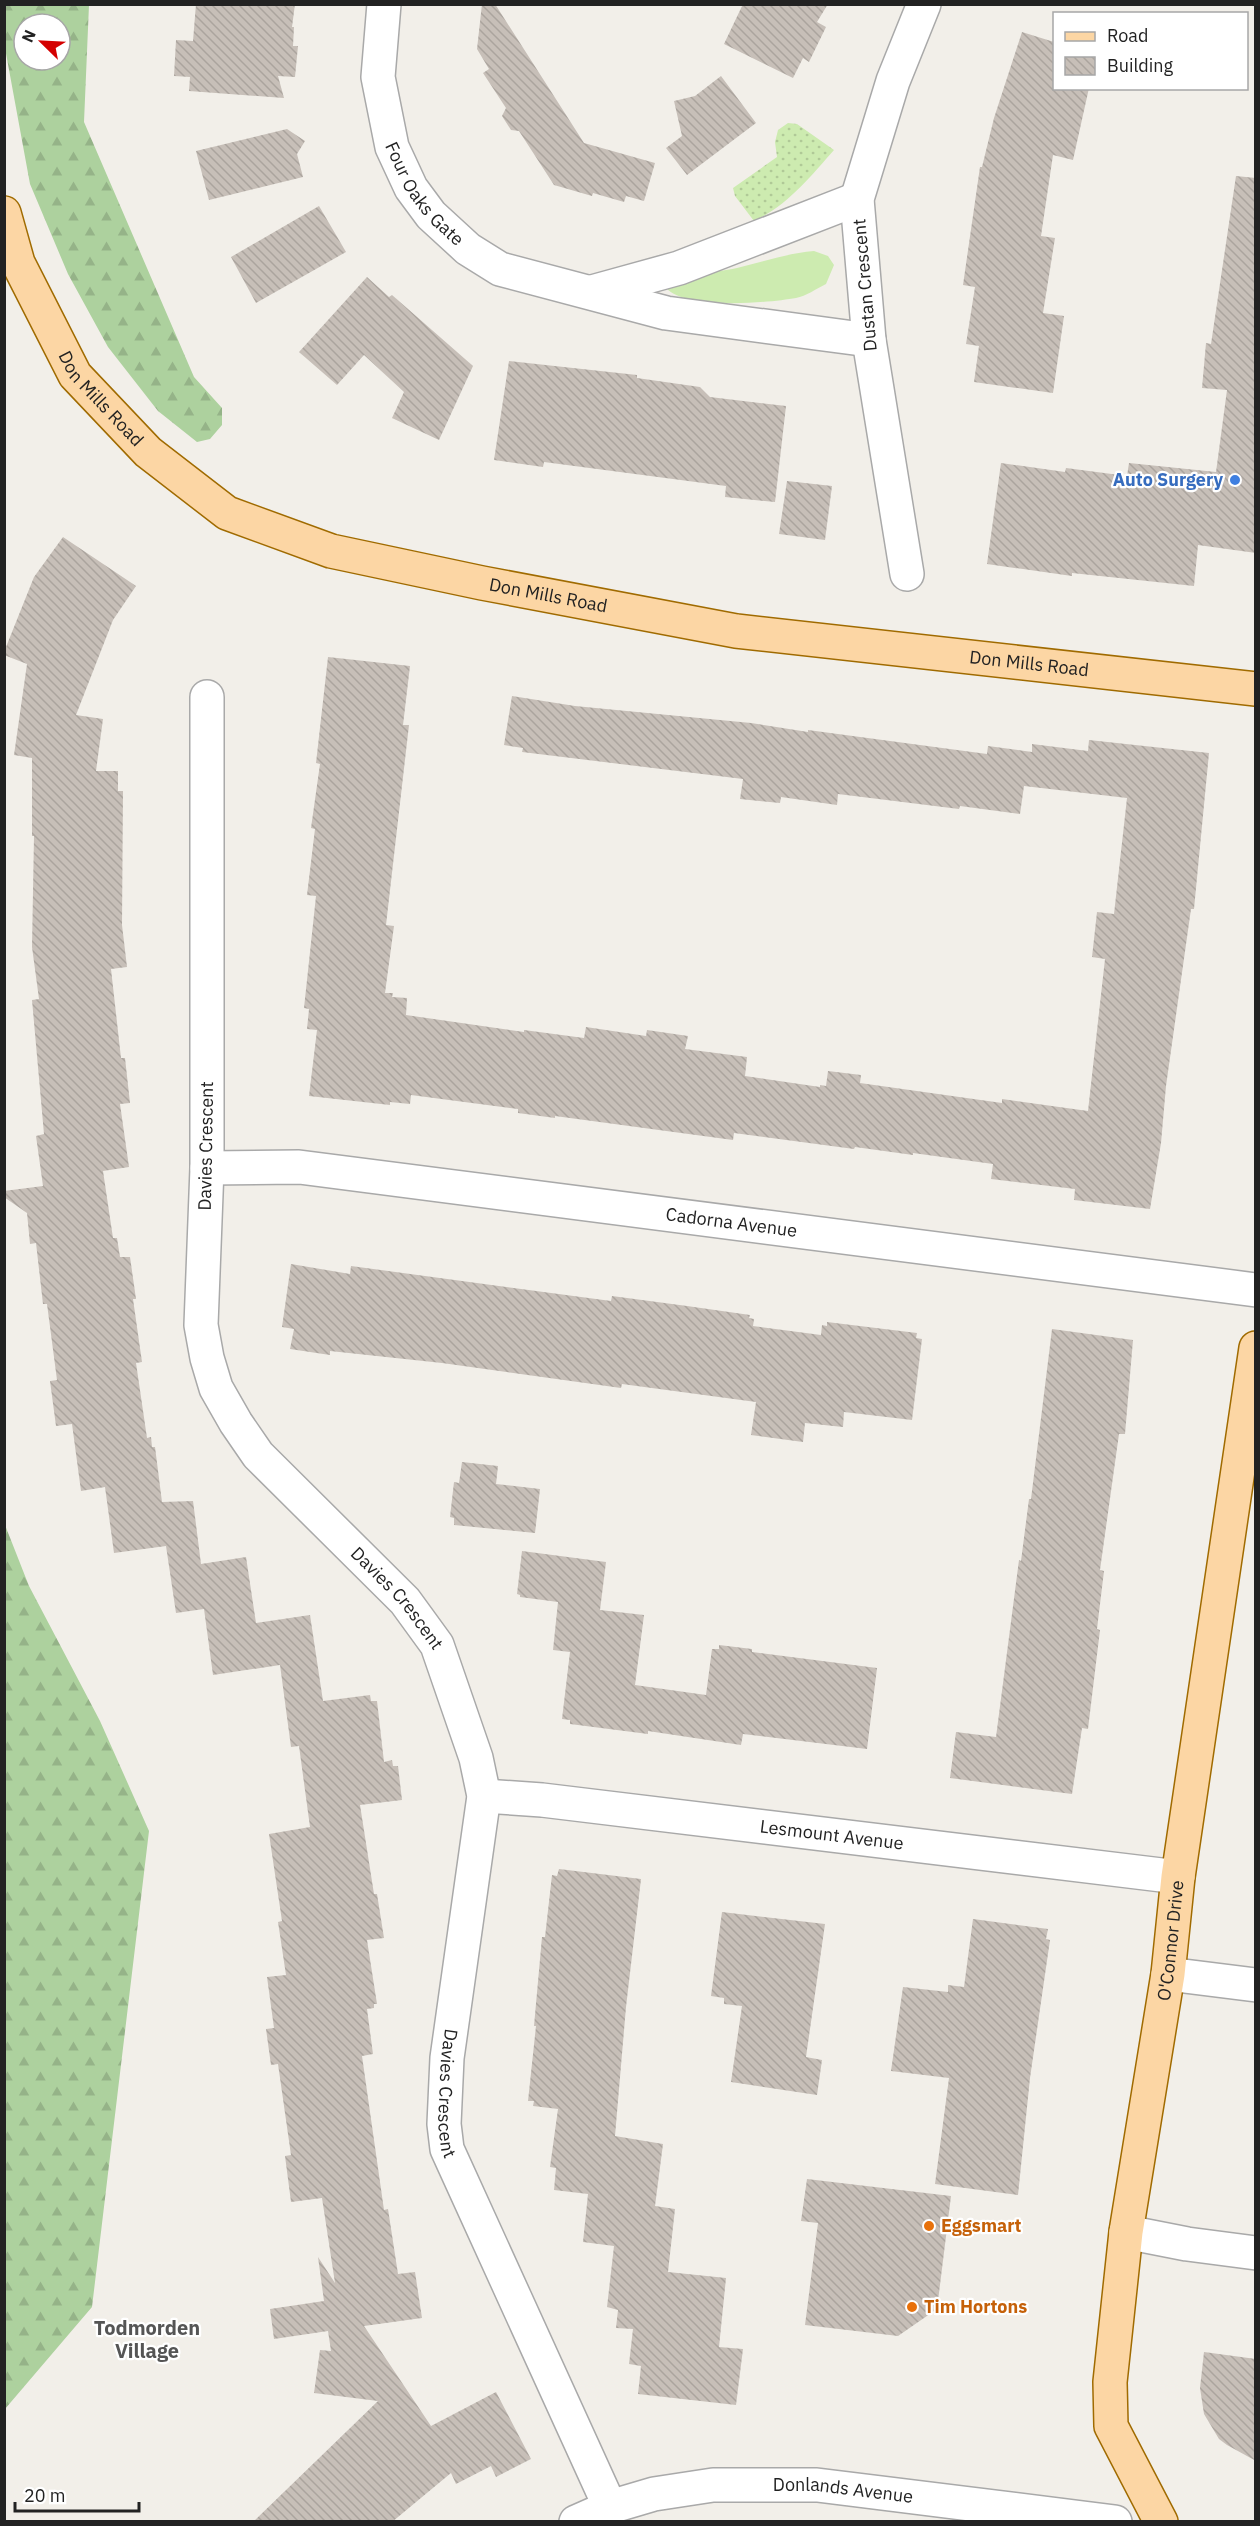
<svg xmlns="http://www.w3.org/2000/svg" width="1260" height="2526" viewBox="0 0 1260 2526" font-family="'IBM Plex Sans',sans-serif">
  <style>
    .grass { fill: url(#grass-dots) }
    .forest { fill: url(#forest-firs); fill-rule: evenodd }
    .garden { fill: #cdebb0 }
    .building { fill: url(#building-back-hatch) }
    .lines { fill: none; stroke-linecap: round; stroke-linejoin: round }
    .minor-casing { stroke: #a9a9a9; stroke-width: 36 }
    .major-casing { stroke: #a06b00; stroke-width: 36 }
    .minor { stroke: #fff; stroke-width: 33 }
    .major { stroke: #fcd6a4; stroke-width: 33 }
    .shop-dot { fill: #3f7fe0; stroke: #fff; stroke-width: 2 }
    .food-dot { fill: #e8710a; stroke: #fff; stroke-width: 2 }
    .labels { text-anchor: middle; stroke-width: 4.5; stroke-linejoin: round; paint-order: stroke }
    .street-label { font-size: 18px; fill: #222; stroke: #fff }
    .shop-label { font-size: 18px; font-weight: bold; fill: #366cbe; stroke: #fff; text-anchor: end }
    .food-label { font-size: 18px; font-weight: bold; fill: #c56008; stroke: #fff; text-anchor: start }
    .neighbourhood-label { font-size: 20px; font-weight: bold; fill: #555; stroke: #fff }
  </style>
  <defs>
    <pattern id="grass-dots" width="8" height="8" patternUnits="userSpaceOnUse" patternTransform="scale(1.5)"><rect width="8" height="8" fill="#cdebb0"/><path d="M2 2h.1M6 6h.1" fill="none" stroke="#b0c997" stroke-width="1.8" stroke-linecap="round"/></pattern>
    <pattern id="forest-firs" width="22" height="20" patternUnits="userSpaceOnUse" patternTransform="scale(1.5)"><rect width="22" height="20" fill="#add19e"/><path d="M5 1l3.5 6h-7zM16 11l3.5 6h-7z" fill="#95b388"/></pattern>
    <pattern id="building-back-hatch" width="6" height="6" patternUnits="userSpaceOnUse" patternTransform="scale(1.5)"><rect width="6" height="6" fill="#c7bfb8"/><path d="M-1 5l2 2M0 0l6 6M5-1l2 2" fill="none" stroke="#aba49e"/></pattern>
  </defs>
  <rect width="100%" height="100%" fill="#f2efe9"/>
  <!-- grass -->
  <path class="grass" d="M 788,123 L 797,124 L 834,150 C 811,176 787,206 754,221 L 735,196 L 733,188 L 777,157 L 775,142 L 778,130 Z"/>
  <!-- forest -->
  <g class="forest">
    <path d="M 4,5 L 89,5 L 84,122 L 194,377 L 222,408 L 222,425 L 210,439 L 197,442 L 158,411 L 108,347 L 68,274 L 30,184 L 5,48 ZM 24,24 L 60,24 L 60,60 L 24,60 Z"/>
    <polygon points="5,1525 29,1586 100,1721 149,1831 92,2307 5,2409"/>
  </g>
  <!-- garden -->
  <path class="garden" d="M 814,251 L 828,256 L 834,265 L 826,284 C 816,289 806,296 796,298 C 768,303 686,310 666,288 C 687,274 712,273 737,268 C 763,262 788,253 814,251 Z"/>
  <!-- building -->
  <g class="building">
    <polygon points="196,4 295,4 292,27 294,27 293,46 298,46 295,77 278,76 284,98 189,91 190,77 174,76 176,40 193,41"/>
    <polygon points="482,4 495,4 584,143 655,163 644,201 626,196 624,202 593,193 592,196 554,185 519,131 511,130 502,116 506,108 483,73 489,69 477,49"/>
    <polygon points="743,4 828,4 817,22 826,27 809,62 803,58 793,78 724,44"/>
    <polygon points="1022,32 1054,42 1054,88 1089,88 1073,160 1053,155 1041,236 1055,238 1043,313 1064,316 1053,393 974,382 979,346 966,344 975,287 963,285 980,167 982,167 994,118"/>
    <polygon points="721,76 756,123 687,175 666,148 682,136 674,101 695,96"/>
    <polygon points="287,129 305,141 297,154 303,177 209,200 196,151"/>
    <polygon points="1236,176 1256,178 1256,553 1198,545 1194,586 1072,573 1072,576 987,564 1001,463 1065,472 1066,468 1127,476 1129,463 1216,472 1227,390 1202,388 1206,343 1211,344"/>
    <polygon points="319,206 346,252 256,303 231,257"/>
    <polygon points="367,277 389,297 392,295 473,366 439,440 392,418 404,392 364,355 337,385 299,352"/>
    <polygon points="509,361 637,375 637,378 700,387 710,397 786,406 775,502 725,497 726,486 544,462 543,467 494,460"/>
    <polygon points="787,481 832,486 825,540 779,534"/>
    <polygon points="63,537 136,586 113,620 76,715 103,719 96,771 118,771 118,791 123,791 122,925 127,967 111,969 121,1058 125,1058 130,1103 120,1104 129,1167 103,1171 113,1238 117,1238 120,1257 130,1257 136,1299 133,1299 142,1362 136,1363 147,1438 151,1437 152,1447 155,1447 162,1502 193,1501 201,1564 246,1557 256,1623 310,1615 323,1701 370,1695 371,1701 377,1701 384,1762 392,1760 393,1766 398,1766 402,1800 360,1805 374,1894 377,1894 384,1938 367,1940 377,2004 374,2004 374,2008 367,2009 373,2054 362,2056 384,2210 388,2209 398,2274 415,2272 422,2318 364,2326 431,2426 496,2392 531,2459 496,2477 491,2466 456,2484 451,2473 392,2522 253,2522 378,2401 314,2393 320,2350 331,2351 328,2331 274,2339 270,2309 324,2301 318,2257 335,2283 322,2198 291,2202 285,2156 291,2155 278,2064 271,2065 266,2029 274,2028 267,1977 286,1975 278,1922 282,1921 269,1834 310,1827 299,1746 291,1747 280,1665 213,1675 204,1609 176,1613 166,1546 114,1553 105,1487 81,1491 72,1424 56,1426 50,1381 57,1380 47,1304 43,1304 36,1243 30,1244 27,1213 4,1197 4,1191 43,1186 36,1136 44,1134 32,1000 39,999 32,947 34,836 32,836 32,758 14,755 27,664 4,655 4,652 34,577"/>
    <polygon points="328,657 410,666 403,725 409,725 386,925 394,926 385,993 393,993 392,997 407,998 406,1015 524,1032 524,1030 584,1038 586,1027 646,1036 647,1030 688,1036 685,1049 747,1057 745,1076 820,1087 820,1085 826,1086 828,1071 861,1075 860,1083 1002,1103 1002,1099 1088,1111 1105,959 1092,957 1097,912 1114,914 1127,798 1024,786 1020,814 960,806 959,809 838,794 837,805 781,797 780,803 740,799 743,779 522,752 523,748 504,745 512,696 575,706 751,723 808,732 808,730 987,754 988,746 1032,752 1032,744 1088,751 1089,740 1209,753 1194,909 1191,909 1166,1086 1161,1143 1150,1209 1074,1200 1075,1189 991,1179 993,1164 913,1153 913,1155 855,1147 854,1149 734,1133 733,1140 555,1116 555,1118 518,1113 518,1109 411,1095 410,1104 390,1102 390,1105 309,1096 317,1030 307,1029 309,1009 304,1008 316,896 307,895 315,829 311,828 320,764 316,763"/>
    <polygon points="291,1264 350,1274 351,1266 611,1301 612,1296 687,1306 750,1315 749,1318 754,1319 753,1326 821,1335 822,1325 827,1326 827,1322 917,1333 916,1338 922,1339 912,1420 844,1412 843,1427 805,1423 803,1442 751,1435 756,1402 622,1384 621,1388 442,1363 330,1351 330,1355 290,1349 294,1329 282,1327"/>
    <polygon points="1052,1329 1133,1340 1125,1434 1119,1434 1100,1570 1104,1571 1097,1629 1100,1630 1088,1729 1082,1728 1072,1794 950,1778 956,1732 996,1737 1019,1560 1021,1561 1029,1499 1031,1499"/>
    <polygon points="462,1462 498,1466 496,1484 540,1489 535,1533 454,1525 454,1518 450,1517 454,1482 459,1483"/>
    <polygon points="522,1551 606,1562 600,1610 644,1615 635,1685 706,1695 712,1649 719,1649 719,1645 752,1649 752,1652 877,1668 867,1749 743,1734 741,1745 648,1731 648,1734 570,1724 570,1720 562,1719 570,1652 553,1650 558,1602 520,1597 520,1595 517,1594"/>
    <polygon points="559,1869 641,1879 626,2007 615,2136 663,2144 655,2206 675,2209 668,2272 726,2278 719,2347 743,2349 736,2405 638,2394 641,2366 629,2364 633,2329 616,2328 618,2310 607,2307 614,2246 583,2242 588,2194 554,2190 556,2168 550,2167 558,2109 533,2106 534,2101 528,2101 536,2026 534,2026 542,1937 545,1937 552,1875 557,1876"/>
    <polygon points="722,1912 825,1924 806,2057 822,2060 817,2095 731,2082 742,2006 724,2004 724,1998 711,1996"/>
    <polygon points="973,1919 1048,1929 1046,1939 1050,1940 1030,2078 1018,2195 935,2184 949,2078 891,2071 903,1987 948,1992 948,1985 964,1987"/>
    <polygon points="807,2179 951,2196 937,2309 898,2336 805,2325 818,2223 801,2221"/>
    <polygon points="1204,2352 1256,2359 1256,2461 1227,2445 1219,2439 1204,2414 1200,2388"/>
  </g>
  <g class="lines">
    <!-- minor casing -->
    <g class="minor-casing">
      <g id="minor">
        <path id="s1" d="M 384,4 L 378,77 L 392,147 L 411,188 L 431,215 L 468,249 L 500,269 L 666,313 L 869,340"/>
        <polyline points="592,292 679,268 857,199"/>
        <polyline points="907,574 869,340 857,199 893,81 924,4"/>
        <path id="s2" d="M 207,697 L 207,1168 L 201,1325 L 207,1358 L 216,1388 L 236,1423 L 258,1455 L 405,1601 L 437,1645 L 476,1758 L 484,1796 L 447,2058 L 444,2124 L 447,2149 L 610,2507"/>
        <path id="s3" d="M 207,1168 L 299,1167 L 1256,1290"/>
        <path id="s4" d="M 484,1796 L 542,1800 L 1178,1877"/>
        <polyline points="1168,1974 1256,1985"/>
        <polyline points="1126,2232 1187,2244 1256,2253"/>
        <path id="s5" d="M 576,2522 L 610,2507 L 654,2494 L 713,2485 L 817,2485 L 1115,2522"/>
      </g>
    </g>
    <!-- major casing -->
    <g class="major-casing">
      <g id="major">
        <path id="s6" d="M 4,213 L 18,263 L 75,375 L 148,452 L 227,513 L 331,551 L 482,583 L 736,631 L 1256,689"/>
        <path id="s7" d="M 1161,2522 L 1111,2426 L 1110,2382 L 1126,2232 L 1168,1974 L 1178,1877 L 1256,1348"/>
      </g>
    </g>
    <!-- minor -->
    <use href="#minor" class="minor"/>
    <!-- major -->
    <use href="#major" class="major"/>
  </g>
  <!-- markers -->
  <circle class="shop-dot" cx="1235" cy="480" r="6"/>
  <g class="food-dot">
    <circle cx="929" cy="2226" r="6"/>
    <circle cx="912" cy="2307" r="6"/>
  </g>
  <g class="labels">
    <!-- street labels -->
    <g class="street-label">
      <text dy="6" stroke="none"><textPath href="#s1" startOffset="202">Four Oaks Gate</textPath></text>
      <text transform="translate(865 285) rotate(-95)" y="6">Dustan Crescent</text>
      <text dy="6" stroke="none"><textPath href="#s6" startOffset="212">Don Mills Road</textPath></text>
      <text dy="6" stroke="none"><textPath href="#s6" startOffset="716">Don Mills Road</textPath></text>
      <text dy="6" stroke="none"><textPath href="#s6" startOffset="1202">Don Mills Road</textPath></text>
      <text transform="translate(206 1146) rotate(-89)" y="6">Davies Crescent</text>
      <text dy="6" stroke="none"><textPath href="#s3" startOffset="528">Cadorna Avenue</textPath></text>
      <text dy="6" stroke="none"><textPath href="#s2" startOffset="972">Davies Crescent</textPath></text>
      <text dy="6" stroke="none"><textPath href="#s4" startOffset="350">Lesmount Avenue</textPath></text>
      <text dy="6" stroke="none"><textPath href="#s7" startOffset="598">O'Connor Drive</textPath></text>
      <text dy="6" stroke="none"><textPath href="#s2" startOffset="1492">Davies Crescent</textPath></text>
      <text dy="6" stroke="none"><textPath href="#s5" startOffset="273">Donlands Avenue</textPath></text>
    </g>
    <!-- shop labels -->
    <g class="shop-label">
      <text x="1223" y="486">Auto Surgery</text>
    </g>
    <!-- food labels -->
    <g class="food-label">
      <text x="941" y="2232">Eggsmart</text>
      <text x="924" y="2313">Tim Hortons</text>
    </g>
    <!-- neighbourhood labels -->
    <g class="neighbourhood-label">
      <text x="147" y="2335">Todmorden<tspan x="147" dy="23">Village</tspan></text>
    </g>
  </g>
  <!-- border -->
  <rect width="1260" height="2526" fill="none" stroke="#222222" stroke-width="12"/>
  <!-- legend -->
  <rect x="1053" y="12" width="195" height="78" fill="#ffffff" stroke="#a7a7a7" stroke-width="1.5"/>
  <rect x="1065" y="32" width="30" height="9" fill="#fcd6a4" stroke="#a7a7a7" stroke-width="1.5"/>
  <text x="1107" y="42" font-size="18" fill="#222222">Road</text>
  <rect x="1065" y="57" width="30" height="18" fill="url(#building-back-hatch)" stroke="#a7a7a7" stroke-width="1.5"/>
  <text x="1107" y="72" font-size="18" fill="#222222">Building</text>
  <!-- north arrow -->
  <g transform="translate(42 42) rotate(294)"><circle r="28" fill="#ffffff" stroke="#a7a7a7" stroke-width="1.5"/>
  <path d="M0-4.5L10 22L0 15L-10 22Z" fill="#d40000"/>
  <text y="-9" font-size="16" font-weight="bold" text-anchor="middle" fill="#222222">N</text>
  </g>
  <!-- scale -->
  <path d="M15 2502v9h124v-9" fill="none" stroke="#222222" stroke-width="3"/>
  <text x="24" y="2502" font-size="18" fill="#222222" stroke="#ffffff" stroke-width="4.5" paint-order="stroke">20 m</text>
</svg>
